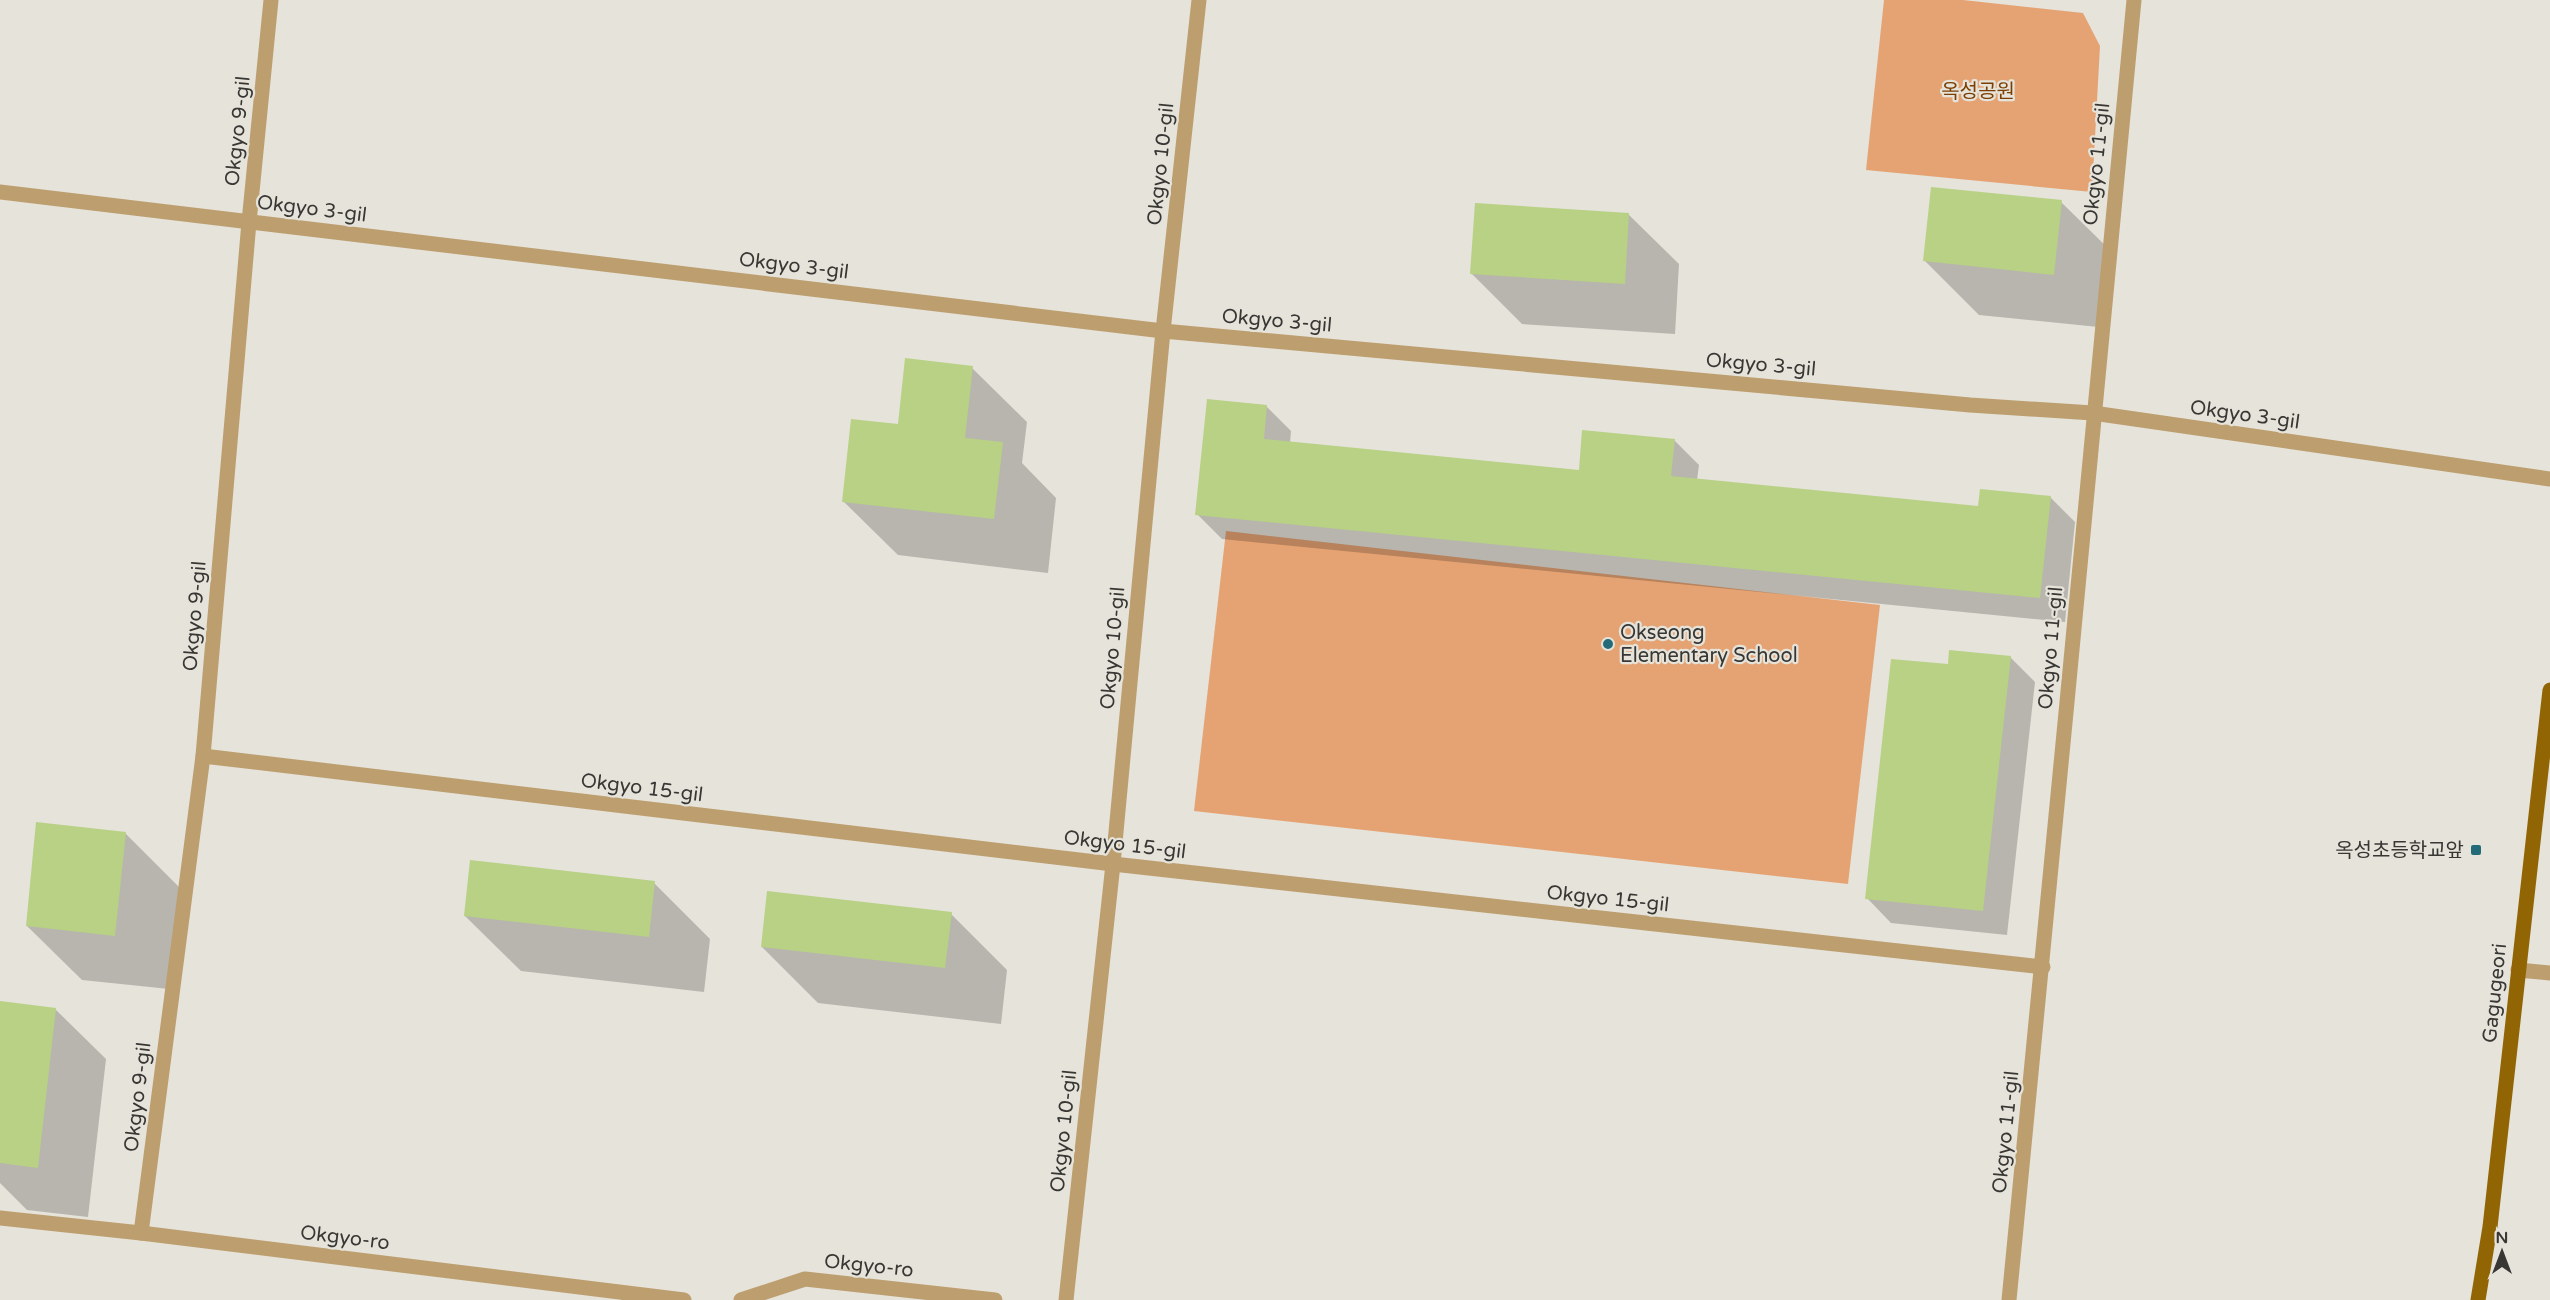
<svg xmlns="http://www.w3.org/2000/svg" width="2550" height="1300" viewBox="0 0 2550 1300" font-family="'Varela Round','Noto Sans KR',sans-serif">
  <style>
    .green { fill: #e5a373 }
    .shadow { fill: #0003 }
    .building { fill: #b8d185 }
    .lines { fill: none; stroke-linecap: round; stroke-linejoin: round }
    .minor { stroke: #bd9e6e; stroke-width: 15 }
    .major { stroke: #916503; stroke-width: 15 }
    .poi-dot { fill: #246b79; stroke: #e5e3da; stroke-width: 2 }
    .labels { text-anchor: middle; stroke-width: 4.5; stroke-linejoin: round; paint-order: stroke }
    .park-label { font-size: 20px; fill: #7d3f00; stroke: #e5e3da }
    .street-label { font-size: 20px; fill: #383734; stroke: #e5e3da }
    .poi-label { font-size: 20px; fill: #383734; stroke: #e5e3da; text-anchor: start }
  </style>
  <rect width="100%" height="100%" fill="#e5e3da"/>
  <!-- green -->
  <g class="green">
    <polygon points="1884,0 1963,0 2083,13 2100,46 2092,192 1866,170"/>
    <polygon points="1226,531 1880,605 1848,884 1194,811"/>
  </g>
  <!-- shadow -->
  <g class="shadow">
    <polygon points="2061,202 2116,256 2108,328 1979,315 1924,260"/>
    <polygon points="1628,214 1679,264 1675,334 1522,324 1471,273"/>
    <polygon points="972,368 1027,422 1022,463 1056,498 1048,573 898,555 843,501 899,426"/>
    <polygon points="1266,406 1291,431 1290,443 1580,472 1674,440 1699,465 1697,480 1979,508 2050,497 2075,522 2065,622 1222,539 1197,514"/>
    <polygon points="2010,657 2035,682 2007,935 1891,923 1867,898 1950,666"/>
    <polygon points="125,833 180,888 169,989 82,980 27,926"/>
    <polygon points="654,883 710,939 704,992 521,971 465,916"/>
    <polygon points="951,914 1007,970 1001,1024 818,1003 762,947"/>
    <polygon points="0,1003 55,1009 106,1059 88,1217 27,1210 0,1183"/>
  </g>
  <!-- building -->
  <g class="building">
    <polygon points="1931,187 2062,200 2054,275 1923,261"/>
    <polygon points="1475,203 1629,213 1625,284 1470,274"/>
    <polygon points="905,358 973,366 965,438 1003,442 994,519 842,502 851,419 898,424"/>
    <polygon points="1207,399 1267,405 1264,439 1579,470 1582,430 1675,439 1671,476 1978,506 1980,489 2051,496 2040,598 1195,515"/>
    <polygon points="1949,650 2011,656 1983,911 1865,899 1891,659 1948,664"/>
    <polygon points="36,822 126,832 115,936 26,926"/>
    <polygon points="470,860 655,881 649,937 464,916"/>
    <polygon points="767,891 952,912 945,968 761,947"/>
    <polygon points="0,1001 56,1008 38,1168 0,1163"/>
  </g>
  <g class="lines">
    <!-- minor -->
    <g class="minor">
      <polyline points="0,192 1163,331 1970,405 2093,413 2550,479"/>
      <polyline points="203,756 1113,864 2043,967"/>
      <polyline points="2518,970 2550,973"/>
      <polyline points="0,1218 141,1233 684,1300"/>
      <polyline points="141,1233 203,756 249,222 271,0"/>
      <polyline points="741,1300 805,1279 995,1300"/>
      <polyline points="1066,1300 1113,864 1163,331 1199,0"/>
      <path d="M 2009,1300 C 2053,867 2091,433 2134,0"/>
    </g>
    <!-- major -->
    <polyline class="major" points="2478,1300 2490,1227 2550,690"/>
  </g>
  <!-- markers -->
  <g class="poi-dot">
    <circle cx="1608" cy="644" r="6"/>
    <rect x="2470" y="844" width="12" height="12" rx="3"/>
  </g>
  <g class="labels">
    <!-- park labels -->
    <g class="park-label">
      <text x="1978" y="98">옥성공원</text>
    </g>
    <!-- street labels -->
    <g class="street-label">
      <text transform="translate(237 131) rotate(-84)" y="7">Okgyo 9-gil</text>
      <text transform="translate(1160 164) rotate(-84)" y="7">Okgyo 10-gil</text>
      <text transform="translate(2096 164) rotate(-84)" y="7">Okgyo 11-gil</text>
      <text transform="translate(312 208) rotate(7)" y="7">Okgyo 3-gil</text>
      <text transform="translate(794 265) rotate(7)" y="7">Okgyo 3-gil</text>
      <text transform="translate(1277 320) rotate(5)" y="7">Okgyo 3-gil</text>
      <text transform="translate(1761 364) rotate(5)" y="7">Okgyo 3-gil</text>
      <text transform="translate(2245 414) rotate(8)" y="7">Okgyo 3-gil</text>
      <text transform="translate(194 616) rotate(-85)" y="7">Okgyo 9-gil</text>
      <text transform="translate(1112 648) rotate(-85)" y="7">Okgyo 10-gil</text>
      <text transform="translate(2050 648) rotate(-85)" y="7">Okgyo 11-gil</text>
      <text transform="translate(642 787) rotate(7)" y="7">Okgyo 15-gil</text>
      <text transform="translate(1125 844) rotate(7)" y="7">Okgyo 15-gil</text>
      <text transform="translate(1608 898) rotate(6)" y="7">Okgyo 15-gil</text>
      <text transform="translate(2494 993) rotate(-84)" y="7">Gagugeori</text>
      <text transform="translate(137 1097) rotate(-83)" y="7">Okgyo 9-gil</text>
      <text transform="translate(1063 1131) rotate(-84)" y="7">Okgyo 10-gil</text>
      <text transform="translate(2005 1132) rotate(-84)" y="7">Okgyo 11-gil</text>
      <text transform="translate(345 1237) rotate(7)" y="7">Okgyo-ro</text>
      <text transform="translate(869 1265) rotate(6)" y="7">Okgyo-ro</text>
    </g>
    <!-- poi labels -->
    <g class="poi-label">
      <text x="1620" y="639">Okseong<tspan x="1620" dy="23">Elementary School</tspan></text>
      <text x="2464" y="857" text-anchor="end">옥성초등학교앞</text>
    </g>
  </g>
  <!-- north arrow -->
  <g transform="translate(2502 1252)" stroke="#e5e3da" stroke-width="4.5" paint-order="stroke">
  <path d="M0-4.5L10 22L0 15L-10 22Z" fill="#383734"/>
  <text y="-9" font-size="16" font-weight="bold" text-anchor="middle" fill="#383734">N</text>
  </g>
</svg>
